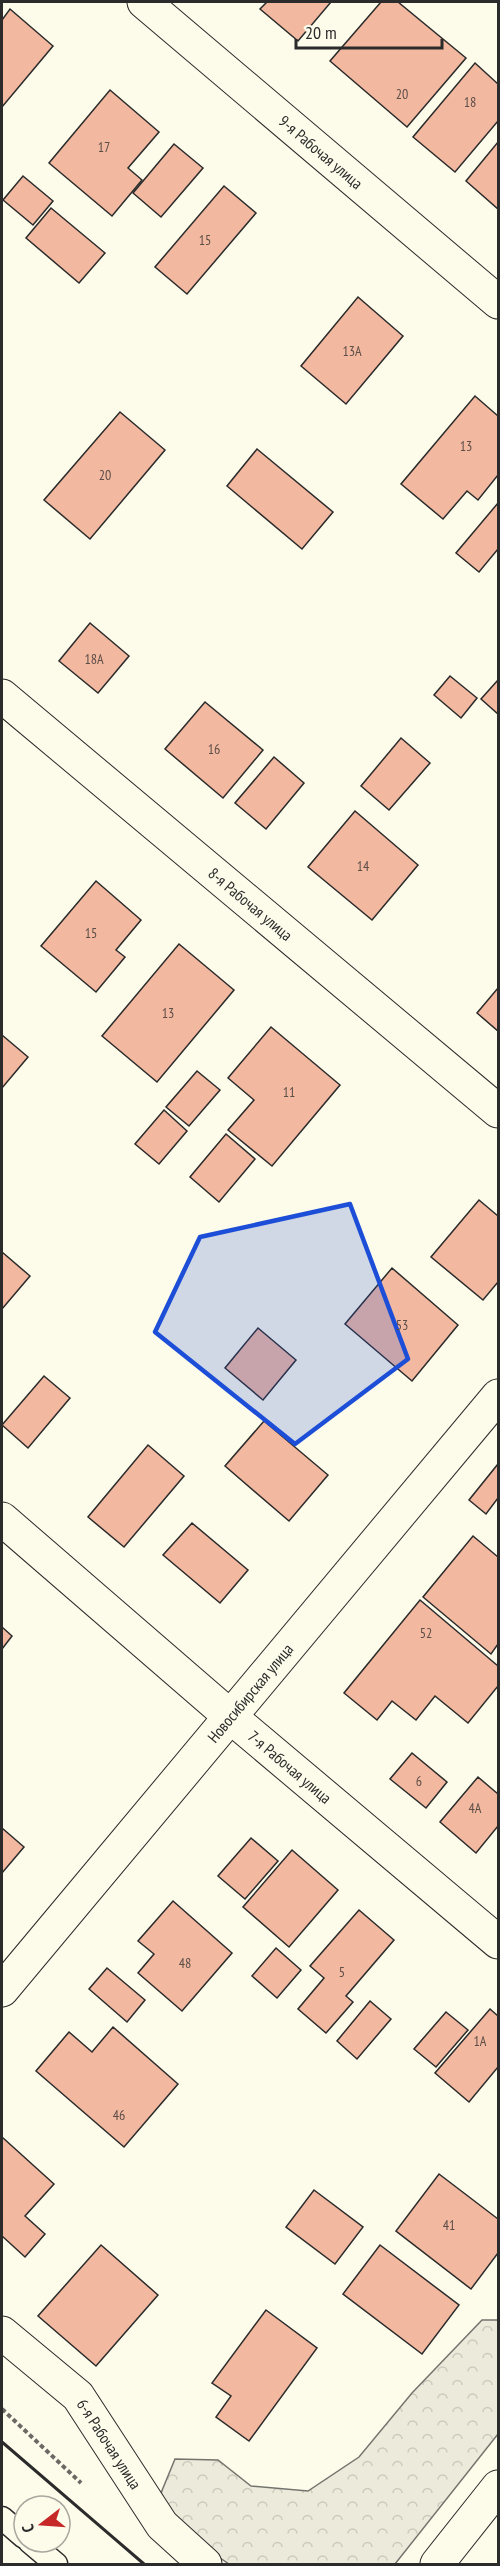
<svg xmlns="http://www.w3.org/2000/svg" width="500" height="2566" viewBox="0 0 500 2566" font-family="'PT Sans Narrow',sans-serif">
  <style>
    .forest { fill: url(#forest-crowns); stroke: #74746e; stroke-width: 1.5 }
    .building { fill: #f2b8a0; stroke: #2b2b2b; stroke-width: 1.5 }
    .lines { fill: none; stroke-linecap: round; stroke-linejoin: round }
    .lane-casing { stroke: #2b2b2b; stroke-width: 25 }
    .street-casing { stroke: #2b2b2b; stroke-width: 35 }
    .secondary-casing { stroke: #2b2b2b; stroke-width: 35 }
    .path { stroke: #6a6964; stroke-width: 4; stroke-dasharray: 4.5 3; stroke-linecap: butt }
    .lane { stroke: #fdfbea; stroke-width: 22 }
    .street { stroke: #fdfbea; stroke-width: 33 }
    .secondary { stroke: #fdfbea; stroke-width: 33 }
    .wall { stroke: #2b2b2b; stroke-width: 3 }
    .marked { fill: #1d4ed8; fill-opacity: 0.2; stroke: #1d4ed8; stroke-width: 4.5; stroke-linejoin: round }
    .labels { text-anchor: middle; stroke-width: 4.5; stroke-linejoin: round; paint-order: stroke }
    .number-label { font-size: 14px; fill: #5d4e48 }
    .street-label { font-size: 16px; fill: #2b2b2b; stroke: #fdfbea }
  </style>
  <defs>
    <pattern id="forest-crowns" width="20" height="18" patternUnits="userSpaceOnUse" patternTransform="scale(1.5)"><rect width="20" height="18" fill="#ecebdb"/><path d="M2 6a3 3 0 1 1 6 0M12 15a3 3 0 1 1 6 0" fill="none" stroke="#cbcabc"/></pattern>
  </defs>
  <rect width="100%" height="100%" fill="#fdfbea"/>
  <!-- forest -->
  <polygon class="forest" points="482,2320 498,2320 498,2434 395,2564 229,2564 182,2532 161,2493 175,2459 218,2460 251,2486 308,2491 359,2457 412,2393"/>
  <!-- building -->
  <g class="building">
    <polygon points="267,2 331,2 298,41 260,9"/>
    <polygon points="381,2 398,2 466,58 407,127 330,61"/>
    <polygon points="10,9 53,46 2,107 2,20"/>
    <polygon points="475,63 498,84 498,121 455,172 413,137"/>
    <polygon points="110,90 159,132 128,168 142,180 112,216 49,163"/>
    <polygon points="498,142 498,209 466,181"/>
    <polygon points="174,144 203,168 161,217 133,193"/>
    <polygon points="23,176 53,201 33,225 3,200"/>
    <polygon points="224,186 256,213 187,294 155,267"/>
    <polygon points="51,208 105,253 79,283 26,238"/>
    <polygon points="358,297 403,336 346,404 301,366"/>
    <polygon points="475,396 498,416 498,475 478,500 467,491 443,519 401,484"/>
    <polygon points="120,412 165,450 90,539 44,500"/>
    <polygon points="257,449 333,512 302,549 227,486"/>
    <polygon points="498,503 498,549 479,572 456,553"/>
    <polygon points="90,623 129,656 98,693 59,661"/>
    <polygon points="450,676 477,698 461,718 434,695"/>
    <polygon points="498,680 498,714 481,699"/>
    <polygon points="205,702 263,750 223,798 165,749"/>
    <polygon points="401,738 430,763 389,810 361,786"/>
    <polygon points="274,757 304,783 266,829 235,803"/>
    <polygon points="355,811 418,865 372,920 308,867"/>
    <polygon points="96,881 141,920 116,950 125,957 96,992 41,946"/>
    <polygon points="179,944 234,990 157,1082 102,1036"/>
    <polygon points="498,988 498,1031 477,1013"/>
    <polygon points="271,1027 340,1085 272,1166 228,1130 254,1100 228,1078"/>
    <polygon points="2,1035 28,1057 2,1088"/>
    <polygon points="197,1071 220,1090 189,1126 166,1107"/>
    <polygon points="164,1110 187,1131 159,1164 135,1144"/>
    <polygon points="226,1134 255,1159 219,1202 190,1177"/>
    <polygon points="479,1200 498,1216 498,1282 483,1300 431,1257"/>
    <polygon points="2,1252 30,1276 2,1309"/>
    <polygon points="392,1268 458,1325 412,1381 345,1324"/>
    <polygon points="258,1328 296,1360 263,1400 225,1368"/>
    <polygon points="44,1376 70,1398 28,1448 2,1425"/>
    <polygon points="264,1421 328,1475 289,1521 225,1466"/>
    <polygon points="148,1445 184,1476 124,1547 88,1517"/>
    <polygon points="498,1464 498,1498 486,1514 469,1500"/>
    <polygon points="192,1523 248,1570 220,1603 163,1555"/>
    <polygon points="473,1536 498,1557 498,1644 491,1654 423,1597"/>
    <polygon points="420,1600 498,1666 498,1686 468,1723 435,1696 416,1720 392,1701 377,1720 344,1693"/>
    <polygon points="2,1627 12,1636 2,1649"/>
    <polygon points="412,1753 447,1782 426,1808 390,1779"/>
    <polygon points="478,1777 498,1794 498,1826 476,1853 440,1822"/>
    <polygon points="2,1828 24,1847 2,1873"/>
    <polygon points="251,1838 278,1861 245,1899 218,1876"/>
    <polygon points="292,1850 338,1890 289,1947 243,1907"/>
    <polygon points="173,1901 232,1953 182,2011 138,1973 154,1954 138,1941"/>
    <polygon points="359,1910 394,1940 346,1996 353,2002 326,2033 298,2009 324,1978 310,1966"/>
    <polygon points="276,1948 301,1970 277,1998 252,1976"/>
    <polygon points="107,1968 145,2000 127,2022 89,1989"/>
    <polygon points="370,2001 391,2019 357,2059 337,2041"/>
    <polygon points="490,2009 498,2016 498,2067 469,2102 435,2073"/>
    <polygon points="446,2012 468,2030 436,2067 414,2049"/>
    <polygon points="113,2027 178,2084 124,2147 36,2071 69,2032 92,2052"/>
    <polygon points="2,2137 54,2184 25,2216 45,2234 25,2257 2,2236"/>
    <polygon points="439,2174 498,2219 498,2253 471,2289 396,2231"/>
    <polygon points="314,2190 363,2227 335,2264 286,2227"/>
    <polygon points="101,2245 158,2295 96,2366 38,2316"/>
    <polygon points="380,2245 459,2305 422,2354 343,2294"/>
    <polygon points="266,2310 317,2348 249,2441 216,2417 231,2396 212,2383"/>
  </g>
  <g class="lines">
    <!-- lane casing -->
    <g class="lane-casing">
      <g id="lane">
        <polyline points="2,2518 24,2537"/>
        <polyline points="30,2542 56,2564"/>
      </g>
    </g>
    <!-- street casing -->
    <g class="street-casing">
      <g id="street">
        <path id="s1" d="M 144,2 L 498,302"/>
        <path id="s2" d="M 2,696 L 498,1111"/>
        <path id="s3" d="M 2,1519 L 232,1718 L 498,1942"/>
        <path id="s4" d="M 2,1990 L 498,1396"/>
        <path id="s5" d="M 2,2333 L 78,2396 L 162,2525 L 205,2564"/>
      </g>
    </g>
    <!-- secondary casing -->
    <g class="secondary-casing">
      <polyline id="secondary" points="437,2564 498,2487"/>
    </g>
    <!-- path -->
    <polyline class="path" points="2,2409 81,2483"/>
    <!-- lane -->
    <use href="#lane" class="lane"/>
    <!-- street -->
    <use href="#street" class="street"/>
    <!-- secondary -->
    <use href="#secondary" class="secondary"/>
    <!-- wall -->
    <polyline class="wall" points="2,2442 144,2564"/>
  </g>
  <!-- marked area -->
  <path class="marked" d="M 350,1204 L 408,1359 L 295,1444 L 155,1332 L 200,1237 Z"/>
  <g class="labels">
    <!-- number labels -->
    <g class="number-label">
      <text x="402" y="99">20</text>
      <text x="470" y="107">18</text>
      <text x="104" y="152">17</text>
      <text x="205" y="245">15</text>
      <text x="352" y="356">13А</text>
      <text x="466" y="451">13</text>
      <text x="105" y="480">20</text>
      <text x="94" y="664">18А</text>
      <text x="214" y="754">16</text>
      <text x="363" y="871">14</text>
      <text x="91" y="938">15</text>
      <text x="168" y="1018">13</text>
      <text x="289" y="1097">11</text>
      <text x="402" y="1330">53</text>
      <text x="426" y="1638">52</text>
      <text x="419" y="1786">6</text>
      <text x="475" y="1813">4А</text>
      <text x="185" y="1968">48</text>
      <text x="342" y="1977">5</text>
      <text x="480" y="2046">1А</text>
      <text x="119" y="2120">46</text>
      <text x="449" y="2230">41</text>
    </g>
    <!-- street labels -->
    <g class="street-label">
      <text dy="6" stroke="none"><textPath href="#s1" startOffset="232">9-я Рабочая улица</textPath></text>
      <text dy="6" stroke="none"><textPath href="#s2" startOffset="324">8-я Рабочая улица</textPath></text>
      <text dy="6" stroke="none"><textPath href="#s4" startOffset="387">Новосибирская улица</textPath></text>
      <text dy="6" stroke="none"><textPath href="#s3" startOffset="380">7-я Рабочая улица</textPath></text>
      <text dy="6" stroke="none"><textPath href="#s5" startOffset="156">6-я Рабочая улица</textPath></text>
    </g>
  </g>
  <!-- border -->
  <rect width="500" height="2566" fill="none" stroke="#2b2b2b" stroke-width="6"/>
  <!-- north arrow -->
  <g transform="translate(42 2524) rotate(253)"><circle r="28" fill="#fdfbea" stroke="#a9a89e" stroke-width="1.5"/>
  <path d="M0-4.5L10 22L0 15L-10 22Z" fill="#c62828"/>
  <text y="-9" font-size="16" font-weight="bold" text-anchor="middle" fill="#2b2b2b">С</text>
  </g>
  <!-- scale -->
  <path d="M296 39v9h146v-9" fill="none" stroke="#2b2b2b" stroke-width="3"/>
  <text x="305" y="39" font-size="18" fill="#2b2b2b" stroke="#fdfbea" stroke-width="4.5" paint-order="stroke">20 m</text>
</svg>
